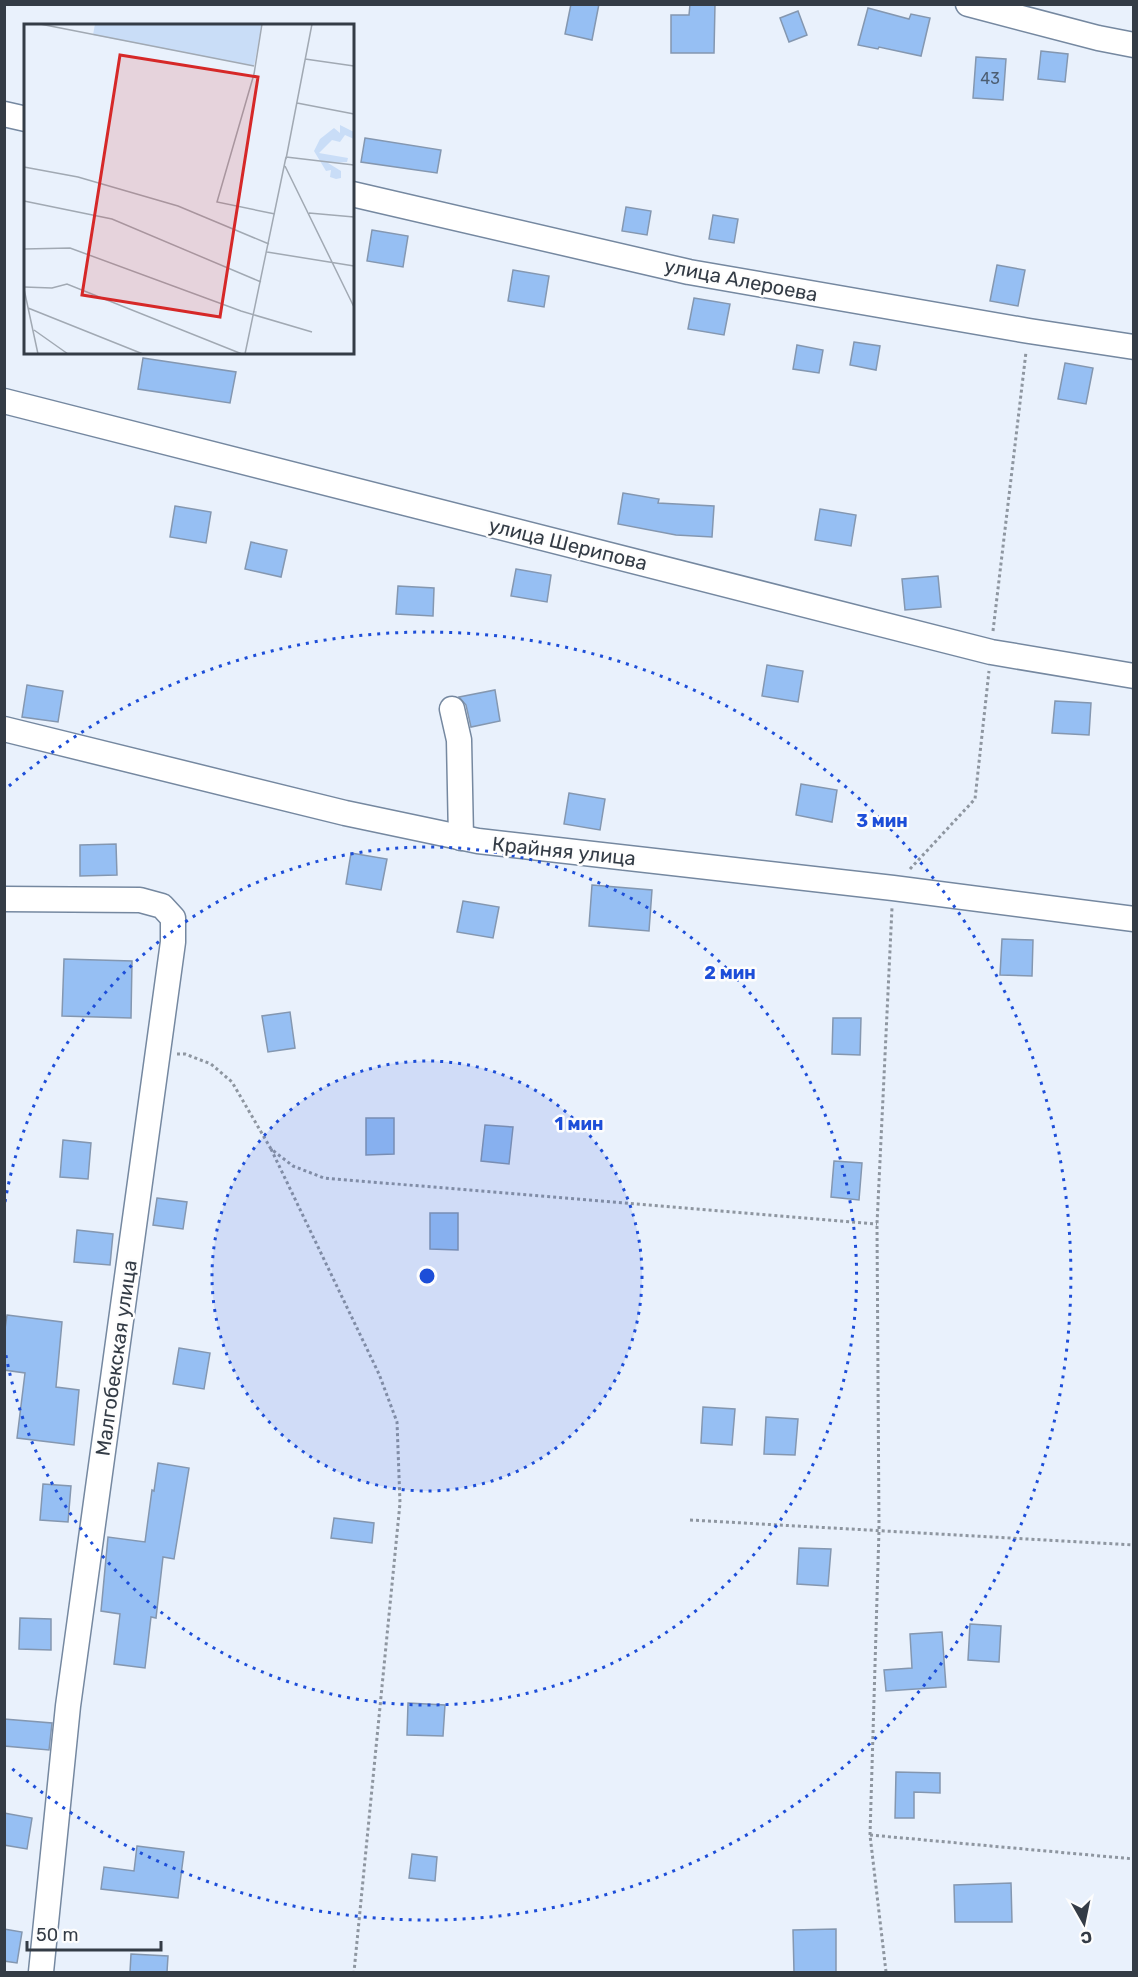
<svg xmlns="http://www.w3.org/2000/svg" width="1138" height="1977" viewBox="0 0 1138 1977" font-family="Rubik,sans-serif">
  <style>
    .building { fill: #96bff3; stroke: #8497b0; stroke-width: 1.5 }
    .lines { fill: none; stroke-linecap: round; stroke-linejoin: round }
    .minor-casing { stroke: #7588a0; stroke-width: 27 }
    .path { stroke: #8e96a0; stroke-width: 3; stroke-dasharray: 3 3; stroke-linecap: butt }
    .minor { stroke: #fff; stroke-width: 24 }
    .ring { fill: none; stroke: #1d4ed8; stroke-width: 3; stroke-dasharray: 3 6 }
    .labels { text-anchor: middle; stroke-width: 5; stroke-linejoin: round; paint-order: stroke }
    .number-label { font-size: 16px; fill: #4c5d71 }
    .street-label { font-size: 20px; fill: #343c46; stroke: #fdfdfd }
    .inset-road { fill: none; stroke: #a1a9b3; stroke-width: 1.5 }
    .view { fill: #d62828; fill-opacity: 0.15; stroke: #d62828; stroke-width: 3 }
    .inset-edge { fill: none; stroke: #343c46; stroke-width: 3 }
    .centre { fill: #1d4ed8; stroke: #fdfdfd; stroke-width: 3 }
    .ring-label { font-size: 18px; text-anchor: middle; font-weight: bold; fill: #1d4ed8; stroke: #fdfdfd; stroke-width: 5; stroke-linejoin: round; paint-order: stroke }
  </style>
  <rect width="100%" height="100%" fill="#e9f1fc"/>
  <!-- building -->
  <g class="building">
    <polygon points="571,4 599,4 592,40 565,34"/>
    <polygon points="690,4 715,4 714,53 671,53 671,15 689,15"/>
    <polygon points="868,8 909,19 911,14 930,18 921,56 879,47 878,49 858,45"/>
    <polygon points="798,11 807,35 789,42 780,18"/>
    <polygon points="1041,51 1068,54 1065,82 1038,79"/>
    <polygon points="976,57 1006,59 1003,100 973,98"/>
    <polygon points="365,138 441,150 437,173 361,162"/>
    <polygon points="626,207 651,211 647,235 622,231"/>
    <polygon points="713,215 738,219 734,243 709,239"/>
    <polygon points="372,230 408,236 403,267 367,261"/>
    <polygon points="997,265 1025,270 1018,306 990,301"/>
    <polygon points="513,270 549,276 544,307 508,301"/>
    <polygon points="694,298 730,304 724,335 688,329"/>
    <polygon points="854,342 880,346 876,370 850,365"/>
    <polygon points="797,345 823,350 819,373 793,369"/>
    <polygon points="143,358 236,372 230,403 138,389"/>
    <polygon points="1065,363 1093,368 1086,404 1058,399"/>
    <polygon points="623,493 659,499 658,503 714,506 712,537 676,535 618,524"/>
    <polygon points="175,506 211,512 206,543 170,537"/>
    <polygon points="820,509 856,515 851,546 815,540"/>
    <polygon points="251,542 287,550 281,577 245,569"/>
    <polygon points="516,569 551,575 547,602 511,596"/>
    <polygon points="938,576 941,607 905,610 902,579"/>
    <polygon points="398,586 434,588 433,616 396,614"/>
    <polygon points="767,665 803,671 798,702 762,696"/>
    <polygon points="27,685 63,691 58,722 22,717"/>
    <polygon points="495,690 500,721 471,727 466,705 459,697"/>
    <polygon points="1055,701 1091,703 1089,735 1052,733"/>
    <polygon points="801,784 837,790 832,822 796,815"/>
    <polygon points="569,793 605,799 600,830 564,824"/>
    <polygon points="116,844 117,875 80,876 80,845"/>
    <polygon points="351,853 387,859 381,890 346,884"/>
    <polygon points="592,885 652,890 649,931 589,926"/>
    <polygon points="463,901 499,907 493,938 457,932"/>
    <polygon points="1002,939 1033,940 1032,976 1000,975"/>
    <polygon points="64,959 132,961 131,1018 62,1016"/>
    <polygon points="290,1012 295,1048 268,1052 262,1016"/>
    <polygon points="833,1018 861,1018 860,1055 832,1054"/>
    <polygon points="366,1118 394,1118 394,1154 366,1155"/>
    <polygon points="485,1125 513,1127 509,1164 481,1161"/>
    <polygon points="63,1140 91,1143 88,1179 60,1177"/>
    <polygon points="834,1161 862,1163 859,1200 831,1197"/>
    <polygon points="157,1198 187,1202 183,1229 153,1225"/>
    <polygon points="430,1213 458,1213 458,1250 430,1249"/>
    <polygon points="77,1230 113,1234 110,1265 74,1262"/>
    <polygon points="7,1315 62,1322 56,1387 79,1390 74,1445 17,1438 25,1373 4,1370 4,1336"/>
    <polygon points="179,1348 210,1353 204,1389 173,1384"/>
    <polygon points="703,1407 735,1409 732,1445 701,1443"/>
    <polygon points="766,1417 798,1419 795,1455 764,1454"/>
    <polygon points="158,1463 189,1468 174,1559 163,1557 156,1618 151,1617 145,1668 114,1664 120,1614 101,1611 108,1537 145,1542 152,1490 154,1491"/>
    <polygon points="43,1484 71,1486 68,1522 40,1520"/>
    <polygon points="334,1518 374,1523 372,1543 331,1538"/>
    <polygon points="799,1548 831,1549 828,1586 797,1584"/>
    <polygon points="20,1618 51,1619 51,1650 19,1649"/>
    <polygon points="970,1624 1001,1626 999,1662 968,1660"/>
    <polygon points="942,1632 946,1687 886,1691 884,1670 912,1668 910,1634"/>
    <polygon points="408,1703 445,1705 443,1736 407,1735"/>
    <polygon points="4,1719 52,1723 49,1750 4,1746"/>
    <polygon points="896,1772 940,1773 940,1793 914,1792 914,1818 895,1818"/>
    <polygon points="4,1813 32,1818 27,1849 4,1845"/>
    <polygon points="137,1846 184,1852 178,1898 101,1889 104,1867 134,1871"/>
    <polygon points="412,1854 437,1857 435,1881 409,1878"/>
    <polygon points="1011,1883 1012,1922 955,1922 954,1885"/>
    <polygon points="4,1929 22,1932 17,1963 4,1961"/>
    <polygon points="836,1929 836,1972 794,1972 793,1930"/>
    <polygon points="131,1954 168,1956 167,1972 130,1972"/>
  </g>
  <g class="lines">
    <!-- minor casing -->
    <g class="minor-casing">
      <g id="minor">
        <polyline points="968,4 1098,38 1134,45"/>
        <polyline points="4,114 26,119"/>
        <polyline points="352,194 689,272 1029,331 1134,347"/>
        <polyline points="4,401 991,652 1134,676"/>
        <polyline points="452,709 459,740 461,838"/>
        <polyline points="4,729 345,813 478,841 893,888 1134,919"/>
        <polyline points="4,899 140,900 162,906 173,918 173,942 68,1706 41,1972"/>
      </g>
    </g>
    <!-- path -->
    <g class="path">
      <polyline points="993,631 1026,352"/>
      <polyline points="910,869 975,799 989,671"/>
      <polyline points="177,1054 185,1054 211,1064 232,1082 271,1149 293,1166 324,1178 877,1224"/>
      <polyline points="271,1149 379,1374 397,1422 400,1503 354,1972"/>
      <polyline points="690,1520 1134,1545"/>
      <polyline points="870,1835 1134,1859"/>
      <polyline points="886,1972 870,1835 879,1530 877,1224 892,908"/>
    </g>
    <!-- minor -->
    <use href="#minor" class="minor"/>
  </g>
  <!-- distance rings -->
  <circle cx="427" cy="1276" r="215" fill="#1d4ed8" fill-opacity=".12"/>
  <g class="ring">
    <circle cx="427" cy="1276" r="215"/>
    <path d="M5 1202A429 429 0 1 1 5 1350"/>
    <path d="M9 786A644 644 0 1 1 9 1766"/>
  </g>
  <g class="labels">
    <!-- number labels -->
    <g class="number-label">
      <text x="990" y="84">43</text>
    </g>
    <!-- street labels -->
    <g class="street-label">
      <text transform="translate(741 280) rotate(11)" y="7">улица Алероева</text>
      <text transform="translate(568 544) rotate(14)" y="7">улица Шерипова</text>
      <text transform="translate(564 851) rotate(6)" y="7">Крайняя улица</text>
      <text transform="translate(116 1358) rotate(-82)" y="7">Малгобекская улица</text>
    </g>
  </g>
  <!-- overview -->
  <g transform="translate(24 24)">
    <rect width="330" height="330" fill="#e9f1fc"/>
    <path d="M 71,0 L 238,0 L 230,42 L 69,11 ZM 316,101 L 330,108 L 330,115 L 321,111 L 316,118 L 308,116 L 295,129 L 324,134 L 323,138 L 304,139 L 317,147 L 317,154 L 312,155 L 306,153 L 307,146 L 302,147 L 290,127 L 296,115 L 310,104 L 316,109 Z" fill="#c9ddf7"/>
    <path class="inset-road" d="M 16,0 L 230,42M 238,0 L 230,50 L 193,178 L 251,190M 281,35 L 330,42M 273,79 L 330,90M 262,133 L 330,141M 262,135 L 288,0M 261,142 L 330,283M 0,143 L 54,153 L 154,182 L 245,220M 0,177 L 88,195 L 237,258M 285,189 L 330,193M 0,225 L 46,224 L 217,287 L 288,308M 243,228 L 330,242M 0,263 L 28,264 L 43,260 L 218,330M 0,265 L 14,330M 4,284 L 119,330M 10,306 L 44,330M 221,330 L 262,133"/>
    <path class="view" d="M 96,31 L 234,53 L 196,293 L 58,271 Z"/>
    <rect width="330" height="330" class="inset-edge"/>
  </g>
  <circle cx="427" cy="1276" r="9" class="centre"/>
  <g class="ring-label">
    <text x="882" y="827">3 мин</text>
    <text x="730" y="979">2 мин</text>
    <text x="579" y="1130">1 мин</text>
  </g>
  <!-- border -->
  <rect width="1138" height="1977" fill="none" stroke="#343c46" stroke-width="12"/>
  <!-- north arrow -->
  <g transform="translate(1084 1923) rotate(171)" stroke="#fdfdfd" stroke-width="4.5" paint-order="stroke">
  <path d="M0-4.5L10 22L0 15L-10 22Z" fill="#343c46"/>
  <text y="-9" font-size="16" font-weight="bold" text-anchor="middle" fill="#343c46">С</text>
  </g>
  <!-- scale -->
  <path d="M27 1941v9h134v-9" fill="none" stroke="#343c46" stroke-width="3"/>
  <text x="36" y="1941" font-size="18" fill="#343c46" stroke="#fdfdfd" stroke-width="4.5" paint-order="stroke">50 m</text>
</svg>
